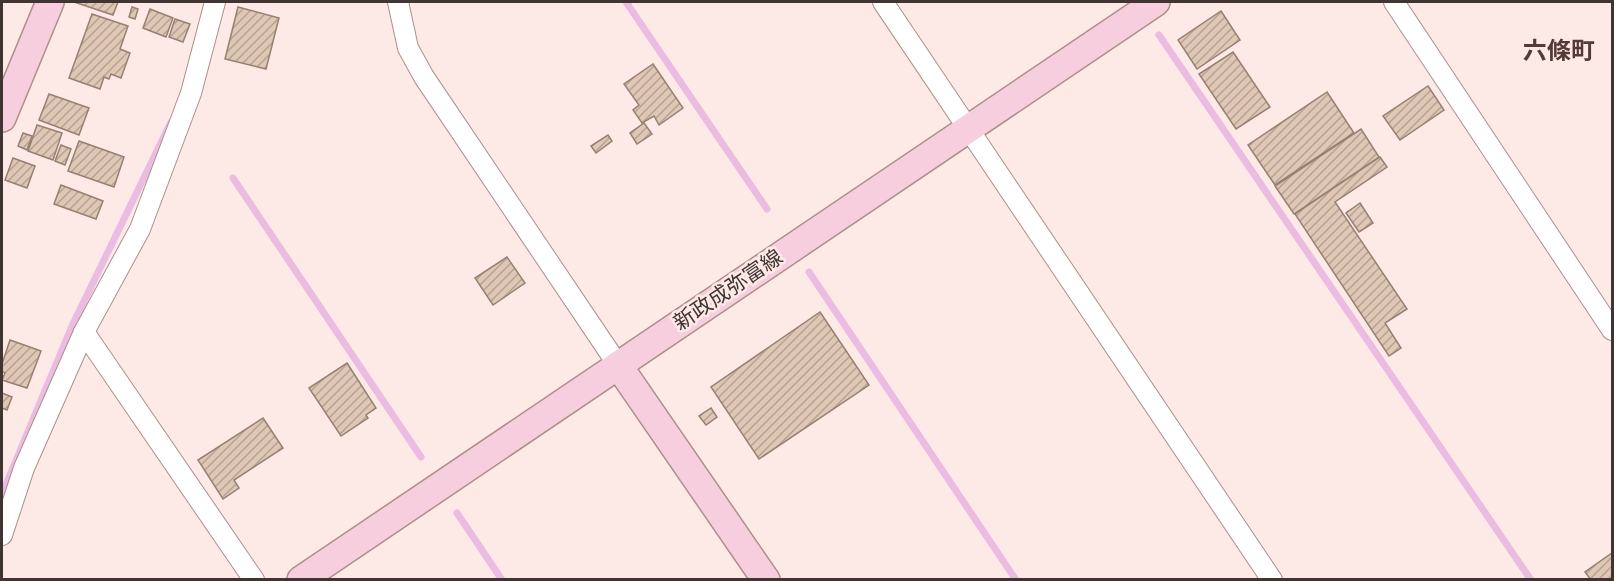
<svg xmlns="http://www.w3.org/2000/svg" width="1614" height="581" viewBox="0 0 1614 581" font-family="Literata,'Noto Sans JP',serif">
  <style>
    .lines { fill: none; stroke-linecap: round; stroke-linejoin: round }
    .stream { stroke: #ebbce2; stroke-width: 7 }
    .building { fill: url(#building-hatch); stroke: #978071; stroke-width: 1.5 }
    .street-casing { stroke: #ac8f8b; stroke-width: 22 }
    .secondary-casing { stroke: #ac8f8b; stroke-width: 30 }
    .street { stroke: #fff; stroke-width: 20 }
    .secondary { stroke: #f7cedd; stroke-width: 27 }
    .labels { text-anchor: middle; stroke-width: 5; stroke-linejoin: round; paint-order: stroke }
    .street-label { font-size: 21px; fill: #413533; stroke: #fdeae7 }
    .quarter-label { font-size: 24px; font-weight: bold; fill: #543b37; stroke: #fdeae7 }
  </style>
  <defs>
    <pattern id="building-hatch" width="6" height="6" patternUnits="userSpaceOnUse" patternTransform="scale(1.5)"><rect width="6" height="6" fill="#dfc6b5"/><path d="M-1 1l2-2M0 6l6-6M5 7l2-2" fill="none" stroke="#b6a294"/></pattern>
  </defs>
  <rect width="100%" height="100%" fill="#fdeae7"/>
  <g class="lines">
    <!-- stream -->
    <g class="stream">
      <polyline points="626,2 767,209"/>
      <polyline points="1159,35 1531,580"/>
      <polyline points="233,178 421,457"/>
      <polyline points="809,272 1016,580"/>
      <polyline points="2,494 72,326 171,122"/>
      <polyline points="457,513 502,580"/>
    </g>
  </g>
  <!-- building -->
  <g class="building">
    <polygon points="74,2 118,2 113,15"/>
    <polygon points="132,7 138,9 135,19 129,17"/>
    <polygon points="238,7 279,18 266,69 225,59"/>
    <polygon points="150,9 173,18 166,37 143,28"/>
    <polygon points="1221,11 1240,40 1197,69 1178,40"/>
    <polygon points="92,14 128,26 120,49 130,53 121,78 111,74 109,79 104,77 100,89 69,78"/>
    <polygon points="175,19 190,24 183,42 169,37"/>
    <polygon points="1233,52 1270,107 1236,129 1199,74"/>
    <polygon points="653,64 683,108 659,125 654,116 642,123 633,110 639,105 624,84"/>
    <polygon points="1428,86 1444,110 1400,140 1383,116"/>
    <polygon points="1327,92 1354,133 1275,185 1248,145"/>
    <polygon points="49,94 89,108 79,135 39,120"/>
    <polygon points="644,123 652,134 637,144 630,133"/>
    <polygon points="37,125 62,133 53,160 28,151"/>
    <polygon points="1361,129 1379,157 1294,214 1275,186"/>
    <polygon points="23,133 32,136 27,150 18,146"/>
    <polygon points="608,135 612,141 596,153 591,146"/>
    <polygon points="79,141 124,157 114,187 68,171"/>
    <polygon points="61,145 71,149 65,165 55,161"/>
    <polygon points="1380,157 1387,167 1335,202 1407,309 1385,323 1401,348 1389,356 1295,214"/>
    <polygon points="13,158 35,166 27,188 5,180"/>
    <polygon points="61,185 103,201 96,219 54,204"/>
    <polygon points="1360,203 1373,223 1359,232 1346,213"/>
    <polygon points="507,257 525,283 493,305 475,278"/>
    <polygon points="820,312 869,385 759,459 711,387"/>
    <polygon points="10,340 41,351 27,388 2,380 5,373 2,371 2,364"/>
    <polygon points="347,363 376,408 366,415 368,418 341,436 309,388"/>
    <polygon points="2,393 12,397 7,410 2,408"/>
    <polygon points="711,408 717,417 706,425 699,416"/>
    <polygon points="263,418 283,448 234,480 239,488 223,499 198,460"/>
    <polygon points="1612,553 1612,580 1591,580 1585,572"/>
  </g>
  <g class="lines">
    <!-- street casing -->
    <g class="street-casing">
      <g id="street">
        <polyline points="215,2 191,93 140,229 84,332 254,580"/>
        <polyline points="398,2 408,48 424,77 618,365"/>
        <polyline points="883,2 1272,580"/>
        <polyline points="1394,2 1612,330"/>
        <polyline points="2,535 24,468 84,332"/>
      </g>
    </g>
    <!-- secondary casing -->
    <g class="secondary-casing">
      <g id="secondary">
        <polyline points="2,118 50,2"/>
        <polyline points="618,365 766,580"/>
        <polyline points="301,580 1156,2"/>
      </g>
    </g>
    <!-- street -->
    <use href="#street" class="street"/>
    <!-- secondary -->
    <use href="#secondary" class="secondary"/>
  </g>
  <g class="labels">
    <!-- street labels -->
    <g class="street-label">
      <text transform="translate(728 290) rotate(-34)" y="7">新政成弥富線</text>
    </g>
    <!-- quarter labels -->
    <g class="quarter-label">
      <text x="1559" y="59">六條町</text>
    </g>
  </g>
  <!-- border -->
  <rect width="1614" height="581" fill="none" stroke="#413533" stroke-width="6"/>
</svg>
